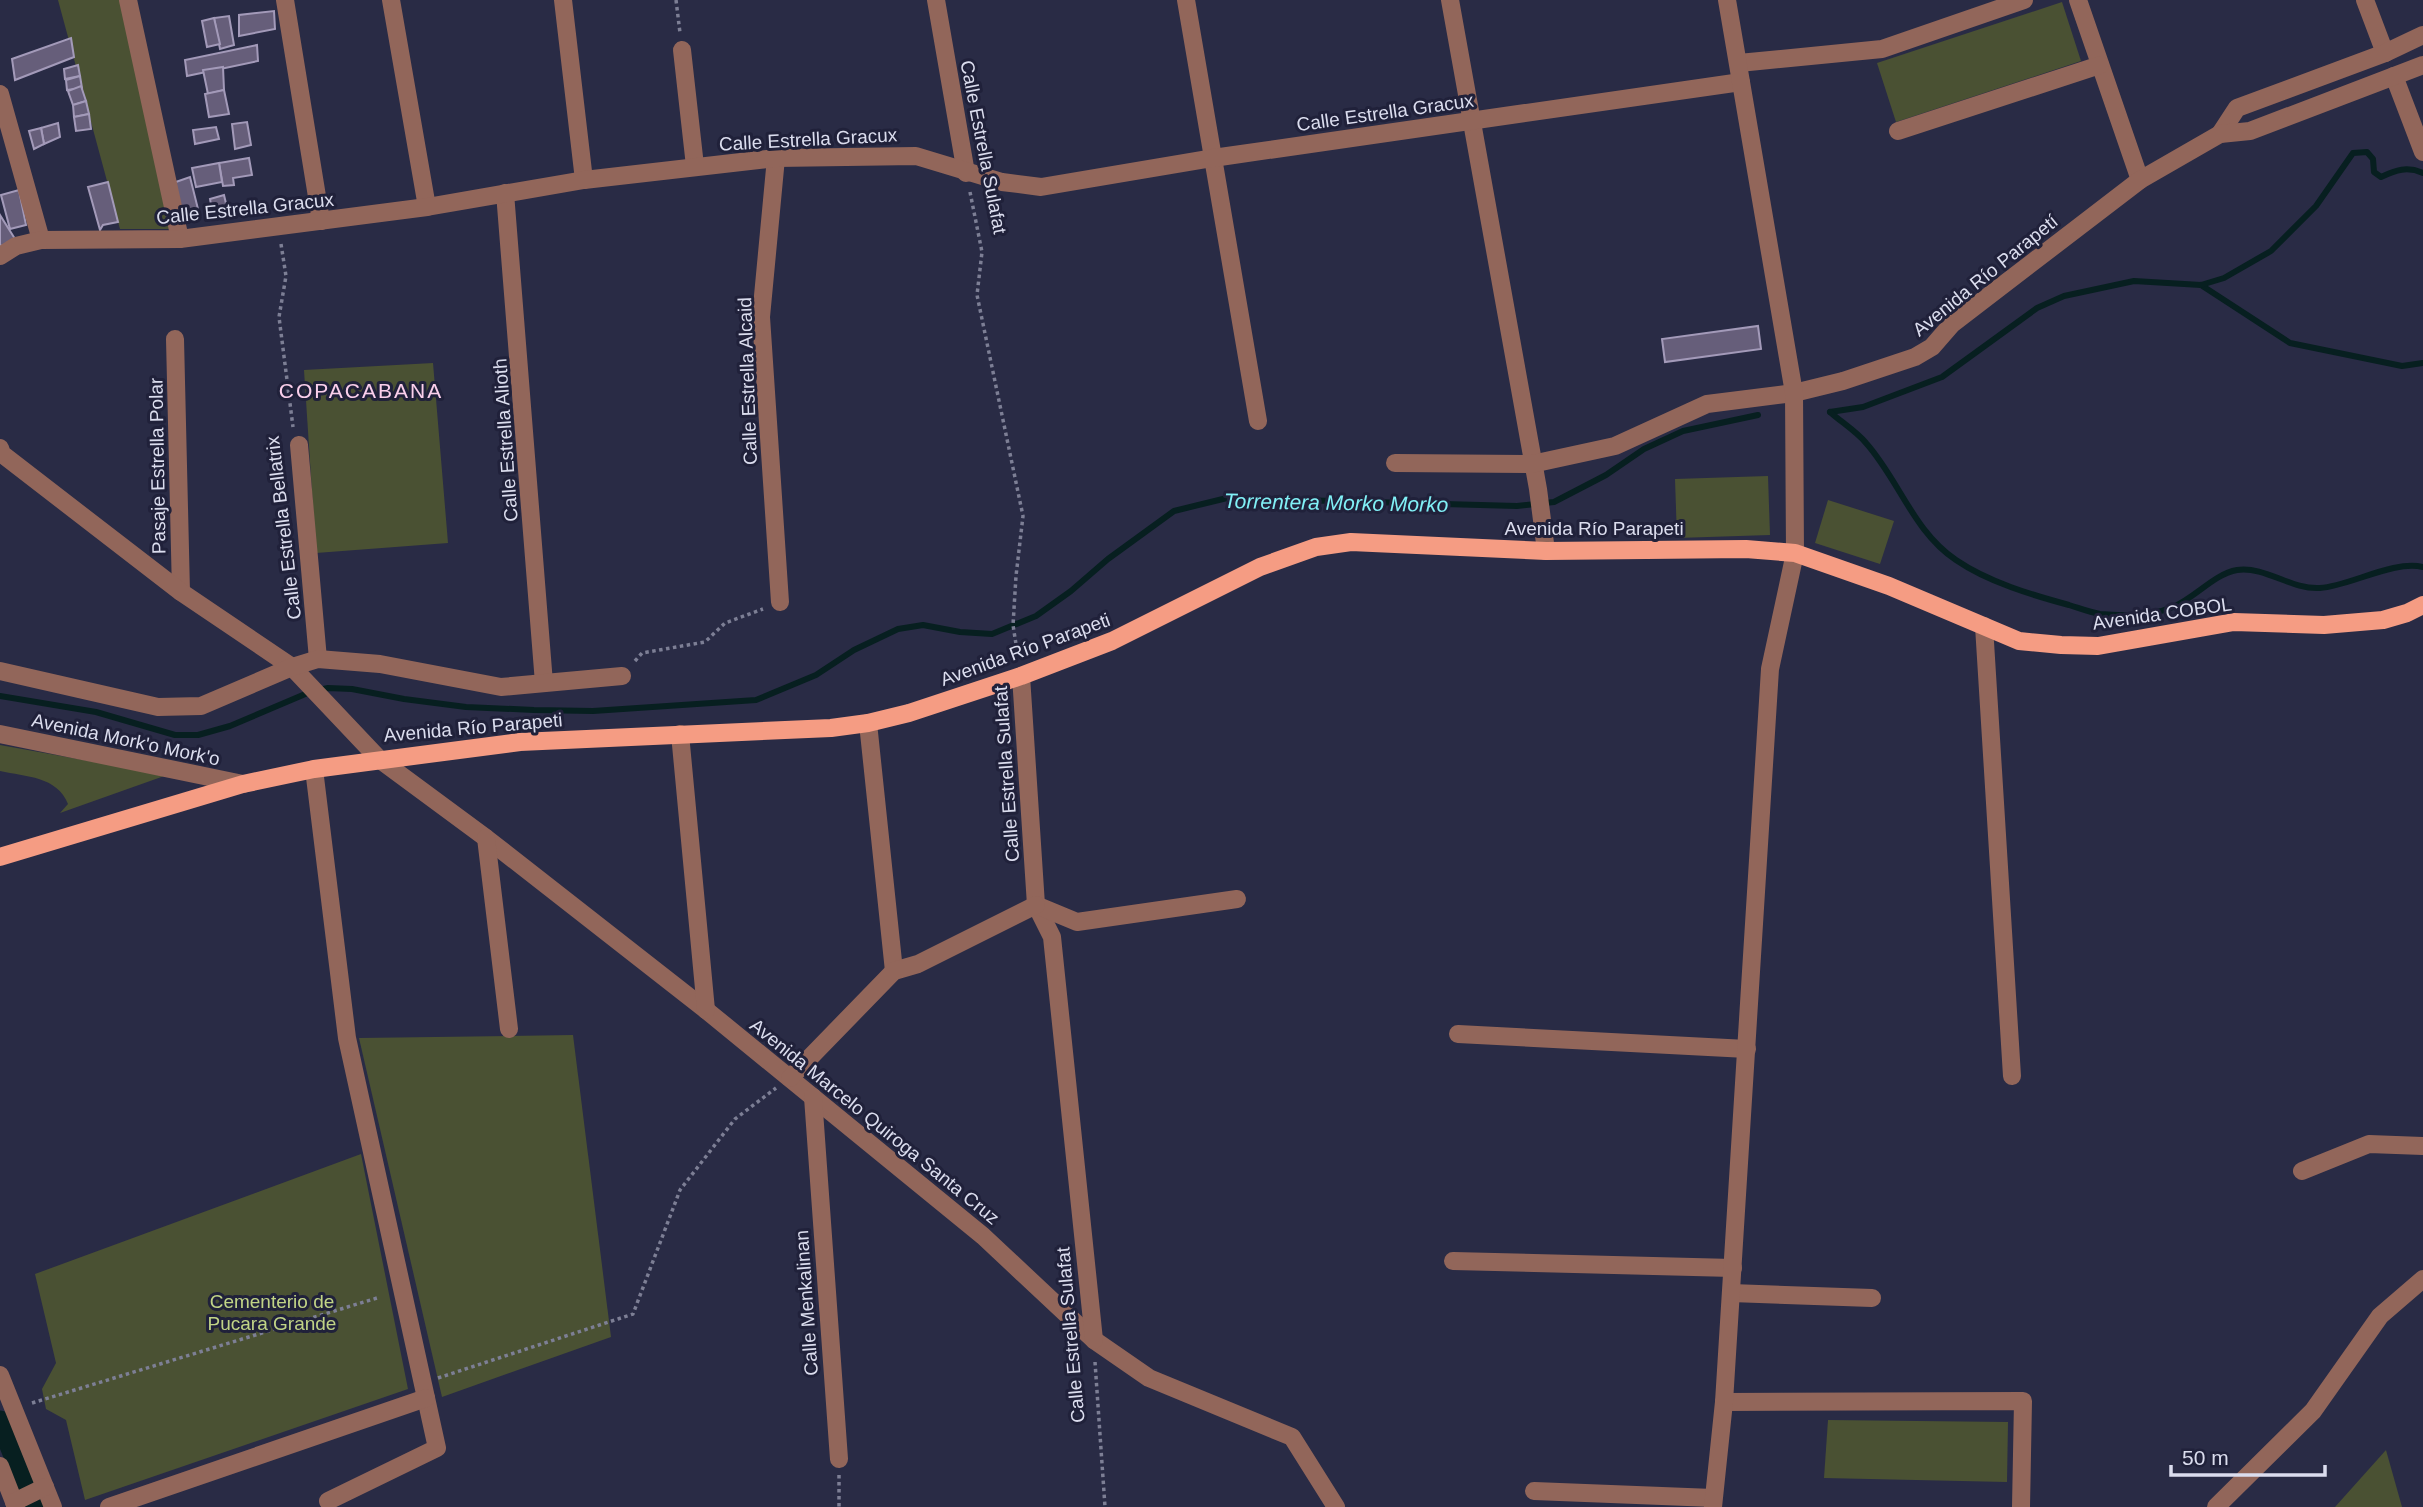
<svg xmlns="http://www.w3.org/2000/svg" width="2423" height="1507" viewBox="0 0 2423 1507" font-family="Arial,sans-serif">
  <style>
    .green { fill: #4a5133 }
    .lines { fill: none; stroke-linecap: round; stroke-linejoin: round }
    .stream { stroke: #071f20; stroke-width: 6 }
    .canal { stroke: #071f20; stroke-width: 21 }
    .building { fill: #665e7a; stroke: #a39ab9; stroke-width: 2 }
    .path { stroke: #7d7f95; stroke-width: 3.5; stroke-dasharray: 3.5 3.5; stroke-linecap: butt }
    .minor { stroke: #92665a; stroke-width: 18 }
    .major { stroke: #f59c83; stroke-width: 18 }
    .labels { text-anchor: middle; stroke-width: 6; stroke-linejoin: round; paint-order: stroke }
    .street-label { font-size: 19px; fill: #dbddee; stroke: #20213a }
    .park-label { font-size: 19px; fill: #c1d486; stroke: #20213a }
    .neighbourhood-label { font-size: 21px; letter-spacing: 2px; fill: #facfeb; stroke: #20213a }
    .water-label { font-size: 21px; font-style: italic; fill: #81f0f6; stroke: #20213a }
  </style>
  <rect width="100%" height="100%" fill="#292b45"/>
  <!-- green -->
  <g class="green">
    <polygon points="58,0 122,0 169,229 120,229"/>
    <polygon points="2062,2 2081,61 1896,122 1877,63"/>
    <polygon points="433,363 448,543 316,553 304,370"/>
    <polygon points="1768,476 1770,535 1677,538 1675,479"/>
    <polygon points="1828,500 1894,521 1880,564 1815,543"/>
    <path d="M 0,745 L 167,775 L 60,813 L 68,804 C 57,776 26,777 0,771 Z"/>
    <polygon points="573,1035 611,1337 442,1397 359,1038"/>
    <polygon points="361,1154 408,1389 85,1500 66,1420 46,1409 42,1389 56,1363 35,1274"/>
    <polygon points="1828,1420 2008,1422 2007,1482 1824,1478"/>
    <polygon points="2386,1450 2402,1507 2335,1507"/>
  </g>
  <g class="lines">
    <!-- stream -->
    <g class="stream">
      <polyline points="2201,285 2290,343 2402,366 2423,363"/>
      <path d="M 1830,412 L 1863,407 L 1942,377 L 2037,308 L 2064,296 L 2134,281 L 2201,285 L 2224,278 L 2271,251 L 2316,206 L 2353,153 L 2367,152 L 2373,159 L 2374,172 L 2381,177 C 2396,170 2407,166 2423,173"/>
      <path d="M 1830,412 C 1841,422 1856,431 1866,443 C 1899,480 1913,531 1956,560 C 1988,582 2032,595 2069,605 C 2079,608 2089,612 2100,614 C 2122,616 2152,616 2173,607 C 2195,598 2214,574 2237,570 C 2266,566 2291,590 2320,588 C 2350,586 2393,560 2423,567"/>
      <polyline points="0,696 96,712 175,735 198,735 230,726 310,692 328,688 352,689 404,699 466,707 534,710 593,711 756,700 816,675 854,650 898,629 923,625 960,632 992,634 1036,616 1071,591 1108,559 1174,511 1227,498 1517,506 1554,502 1606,475 1644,449 1683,431 1758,415"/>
    </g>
    <!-- canal -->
    <g class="canal">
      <polyline points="0,1421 25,1483"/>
      <polyline points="34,1506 34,1507"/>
    </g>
  </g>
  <!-- building -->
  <g class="building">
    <polygon points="274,11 275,29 239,36 239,15"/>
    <polygon points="229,16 234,45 220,49 214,18"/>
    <polygon points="214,18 220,44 207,47 202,21"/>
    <polygon points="71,38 74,57 15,80 12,59"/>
    <polygon points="257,45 258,61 187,76 185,60"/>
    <polygon points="78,65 80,76 65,79 64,69"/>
    <polygon points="223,67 224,90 208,94 203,70"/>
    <polygon points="80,76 82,88 67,90 66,80"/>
    <polygon points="81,86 86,101 73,105 68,91"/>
    <polygon points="224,90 229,114 209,117 205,94"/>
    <polygon points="86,101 89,114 74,117 73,105"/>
    <polygon points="89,114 91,129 76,131 74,117"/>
    <polygon points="247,122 251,145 235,149 232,124"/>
    <polygon points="58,123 60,137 44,144 41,128"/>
    <polygon points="216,127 219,139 195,144 193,130"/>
    <polygon points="41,128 44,144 34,149 29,131"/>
    <polygon points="249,158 252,175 233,178 234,185 223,186 219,163"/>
    <polygon points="219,163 222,182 196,187 192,168"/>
    <polygon points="190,177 198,209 181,215 173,183"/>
    <polygon points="108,182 118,222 103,225 100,230 88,187"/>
    <polygon points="19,190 26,225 10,229 1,195"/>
    <polygon points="224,195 228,212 213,216 210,199"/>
    <polygon points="0,215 17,242 0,246"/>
    <polygon points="1758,326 1761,349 1665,362 1662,339"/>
  </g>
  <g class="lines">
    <!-- path -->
    <g class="path">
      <polyline points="676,0 680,33"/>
      <polyline points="970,192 982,252 977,295 1023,516 1016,576 1013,625 1018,657"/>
      <polyline points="281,244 286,276 279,317 293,427"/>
      <polyline points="635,661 642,653 705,642 725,623 763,609"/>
      <polyline points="1095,1362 1105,1507"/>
      <polyline points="438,1378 633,1314 680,1190 735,1119 776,1088"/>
      <polyline points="32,1403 377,1298"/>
      <polyline points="839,1475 839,1507"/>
    </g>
    <!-- minor -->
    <g class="minor">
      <polyline points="128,0 180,239"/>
      <polyline points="285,0 321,221"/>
      <polyline points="391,0 427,207"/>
      <polyline points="563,0 584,180"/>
      <polyline points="936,0 966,173"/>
      <polyline points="1186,0 1258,421"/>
      <polyline points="1450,0 1538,489 1546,551"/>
      <polyline points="2078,0 2140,180"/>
      <polyline points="2365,0 2385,53"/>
      <polyline points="682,50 695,166"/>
      <polyline points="1739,63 1882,49 2024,0"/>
      <polyline points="2394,76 2423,152"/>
      <polyline points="0,94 41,240"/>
      <polyline points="1898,131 2100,65"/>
      <polyline points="2220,134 2237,108 2385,53 2423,35"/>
      <polyline points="776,158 761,317 780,602"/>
      <polyline points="505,193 544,683"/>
      <polyline points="0,256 16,246 41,240 180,239 427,207 584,180 776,158 916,156 1002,182 1041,187 1213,158 1741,82"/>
      <polyline points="175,339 181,592"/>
      <polyline points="299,445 318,659"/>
      <polyline points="0,448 2,454 181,592 292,667 379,759 486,838 706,1010 983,1236 1094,1340 1149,1378 1292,1437 1336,1507"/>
      <polyline points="1395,463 1532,464 1615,446 1707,404 1794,393 1843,381 1915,357 1932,347 1952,324 2140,180 2220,134 2250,131 2423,65"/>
      <polyline points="1984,626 2012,1076"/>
      <polyline points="0,671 158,707 201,706 292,667 318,659 380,664 501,687 622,676"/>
      <polyline points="1021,676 1036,905 1052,937 1094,1340"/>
      <polyline points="868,723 894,971"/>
      <polyline points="0,734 243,784"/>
      <polyline points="680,734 706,1010"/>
      <polyline points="314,769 347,1038 437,1448 328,1501"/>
      <polyline points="486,838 509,1029"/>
      <polyline points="1036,905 1077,922 1237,899"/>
      <polyline points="1458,1034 1747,1049"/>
      <polyline points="790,1078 894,971 918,964 1036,905"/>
      <polyline points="813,1097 839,1459"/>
      <polyline points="2302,1171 2369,1144 2423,1146"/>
      <polyline points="1453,1261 1733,1268"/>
      <polyline points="1731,1293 1872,1298"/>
      <polyline points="0,1375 53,1507"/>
      <polyline points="1724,1402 2023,1401 2021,1507"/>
      <polyline points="0,1466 16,1507"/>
      <polyline points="1534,1491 1713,1498"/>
      <polyline points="14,1502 45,1487"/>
      <polyline points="109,1507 426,1398"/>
      <polyline points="1713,1507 1724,1402 1770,669 1795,553 1794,393 1727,0"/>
      <polyline points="2216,1507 2313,1411 2380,1316 2423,1279"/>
    </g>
    <!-- major -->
    <polyline class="major" points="0,857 243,784 314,769 520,742 831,728 868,723 909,713 1021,676 1112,641 1260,567 1316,547 1351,542 1546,551 1746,549 1795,553 1889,586 2019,641 2061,645 2098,646 2234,622 2324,625 2383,620 2407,613 2423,605"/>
  </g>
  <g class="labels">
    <!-- street labels -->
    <g class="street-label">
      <text transform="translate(1385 112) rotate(-8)" y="7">Calle Estrella Gracux</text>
      <text transform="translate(808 139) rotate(-3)" y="7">Calle Estrella Gracux</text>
      <text transform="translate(984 147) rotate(79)" y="7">Calle Estrella Sulafat</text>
      <text transform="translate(245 208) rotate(-6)" y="7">Calle Estrella Gracux</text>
      <text transform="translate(1985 275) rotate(-39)" y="7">Avenida Río Parapetí</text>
      <text transform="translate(747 381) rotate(-92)" y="7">Calle Estrella Alcaid</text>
      <text transform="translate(505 440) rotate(-94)" y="7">Calle Estrella Alioth</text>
      <text transform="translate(157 466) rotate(-91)" y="7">Pasaje Estrella Polar</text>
      <text transform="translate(283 528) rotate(-97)" y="7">Calle Estrella Bellatrix</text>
      <text x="1594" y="535">Avenida Río Parapeti</text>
      <text transform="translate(2162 613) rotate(-8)" y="7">Avenida COBOL</text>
      <text transform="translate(1025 649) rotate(-20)" y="7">Avenida Río Parapeti</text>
      <text transform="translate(473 727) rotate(-5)" y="7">Avenida Río Parapeti</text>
      <text transform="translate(126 739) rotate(12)" y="7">Avenida Mork'o Mork'o</text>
      <text transform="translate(1006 774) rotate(-94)" y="7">Calle Estrella Sulafat</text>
      <text transform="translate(875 1121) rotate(39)" y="7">Avenida Marcelo Quiroga Santa Cruz</text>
      <text transform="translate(806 1303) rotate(-94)" y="7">Calle Menkalinan</text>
      <text transform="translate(1070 1335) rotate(-95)" y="7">Calle Estrella Sulafat</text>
    </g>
    <!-- park labels -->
    <g class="park-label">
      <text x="272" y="1308">Cementerio de<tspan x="272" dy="22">Pucara Grande</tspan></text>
    </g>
    <!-- neighbourhood labels -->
    <g class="neighbourhood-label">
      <text x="361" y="398">COPACABANA</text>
    </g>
    <!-- water labels -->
    <g class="water-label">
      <text transform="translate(1336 503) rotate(1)" y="7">Torrentera Morko Morko</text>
    </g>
  </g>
  <!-- scale -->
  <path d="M2171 1465v10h154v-10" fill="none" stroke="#dbddee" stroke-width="3.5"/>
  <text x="2182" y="1465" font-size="21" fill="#dbddee" stroke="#20213a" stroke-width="5" paint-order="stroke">50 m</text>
</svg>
